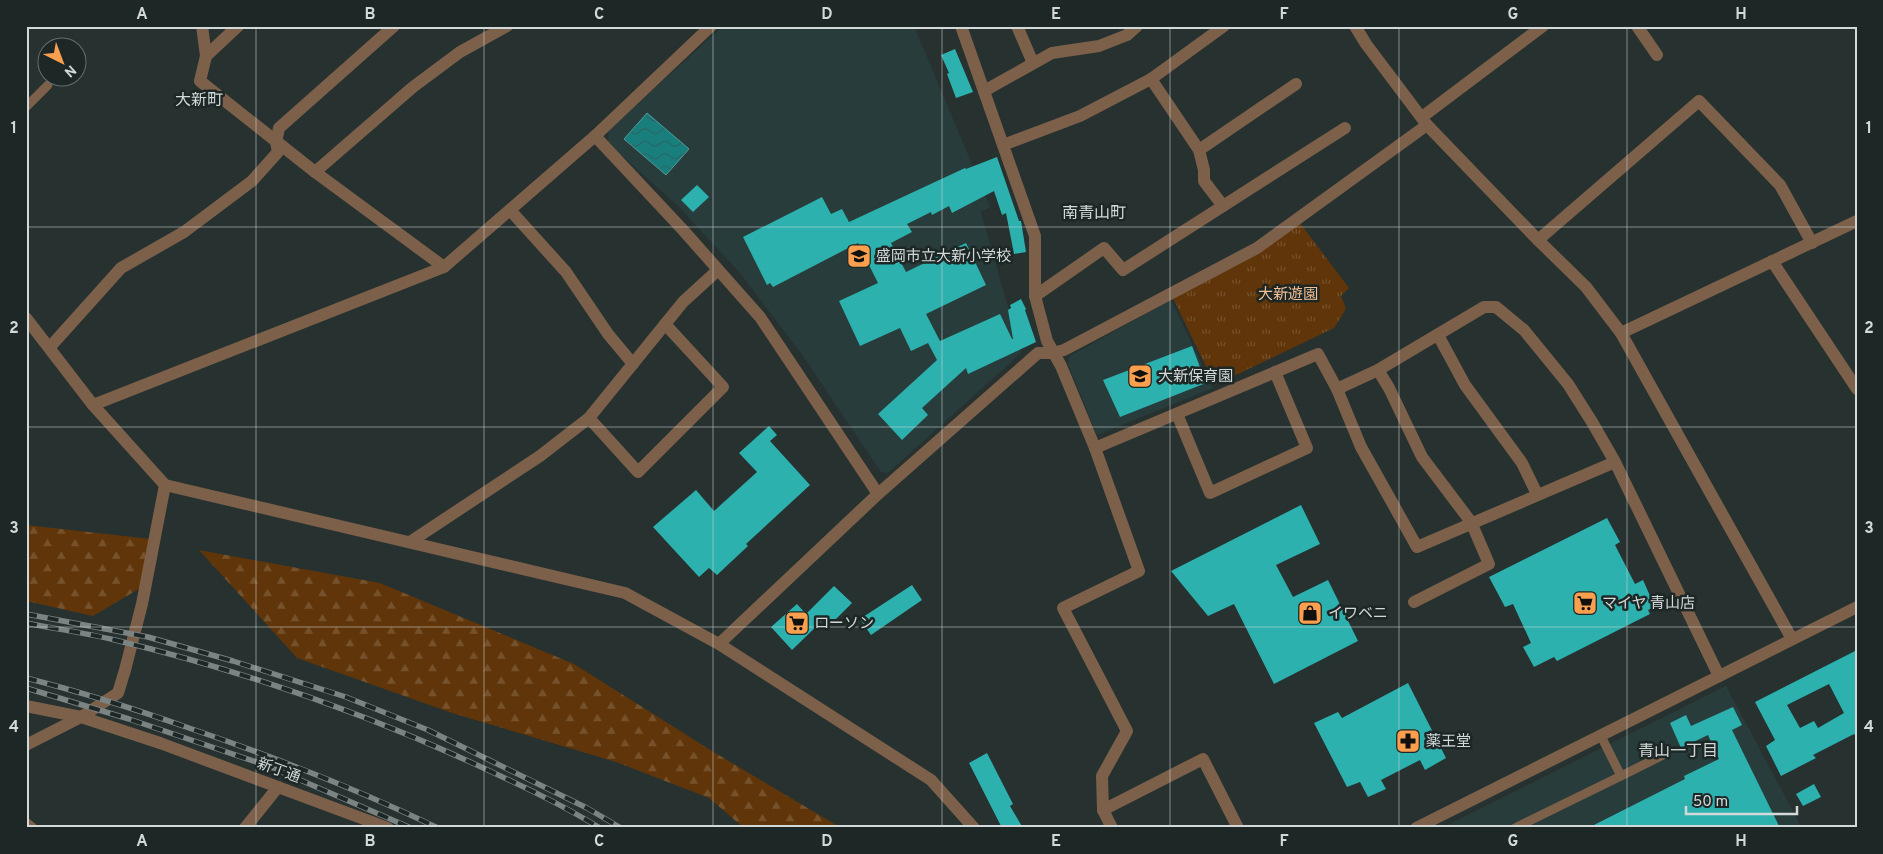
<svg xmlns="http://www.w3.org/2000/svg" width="1883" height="854" viewBox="0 0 1883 854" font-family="Overpass,'Noto Sans JP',sans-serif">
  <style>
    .built { fill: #293c3c }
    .grass { fill: url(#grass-tufts) }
    .forest { fill: url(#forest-firs) }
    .water { fill: url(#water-waves); stroke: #519a99 }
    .building { fill: #2cb1ae; fill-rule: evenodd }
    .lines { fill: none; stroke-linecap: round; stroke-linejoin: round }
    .service { stroke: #7c604a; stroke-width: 9 }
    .minor { stroke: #7c604a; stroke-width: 12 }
    .tertiary { stroke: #7c604a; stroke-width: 12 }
    .rail-casing { stroke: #7b8383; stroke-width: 5.5 }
    .rail { stroke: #1c2726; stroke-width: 4; stroke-dasharray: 11; stroke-linecap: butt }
    .grid { fill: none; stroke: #d3d9d9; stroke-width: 1; stroke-opacity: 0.55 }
    .labels { text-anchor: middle; stroke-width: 5; stroke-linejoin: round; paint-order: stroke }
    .poi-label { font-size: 15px; fill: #d3d9d9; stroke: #1c2726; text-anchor: start }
    .park-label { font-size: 15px; fill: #f4bf94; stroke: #1c2726 }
    .street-label { font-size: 15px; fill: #d3d9d9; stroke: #1c2726 }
    .neighbourhood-label { font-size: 16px; fill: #d3d9d9; stroke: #1c2726 }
    .neatline { fill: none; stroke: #d3d9d9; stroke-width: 2 }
    .grid-label { font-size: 16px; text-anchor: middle; font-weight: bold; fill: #d3d9d9 }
  </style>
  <defs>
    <pattern id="grass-tufts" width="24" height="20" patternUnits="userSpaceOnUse" patternTransform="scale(1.25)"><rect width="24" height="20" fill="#603509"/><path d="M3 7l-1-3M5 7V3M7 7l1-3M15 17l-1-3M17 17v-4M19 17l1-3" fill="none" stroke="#76522c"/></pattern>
    <pattern id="forest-firs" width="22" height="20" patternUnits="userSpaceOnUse" patternTransform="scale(1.25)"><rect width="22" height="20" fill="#603509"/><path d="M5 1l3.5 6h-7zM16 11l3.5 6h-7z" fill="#76522c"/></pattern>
    <pattern id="water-waves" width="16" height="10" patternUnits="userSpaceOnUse" patternTransform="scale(1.25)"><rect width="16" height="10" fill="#197f7d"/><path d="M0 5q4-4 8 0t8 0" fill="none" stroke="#286665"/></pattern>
  </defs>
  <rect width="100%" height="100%" fill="#263130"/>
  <!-- built -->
  <g class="built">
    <polygon points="723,26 914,26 990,207 981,212 1021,353 888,473 881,472 803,356 740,273 678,206 608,143 609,130"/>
    <polygon points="1171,300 1213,388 1097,435 1068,364 1070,356"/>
    <polygon points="1726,686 1802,828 1442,828"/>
  </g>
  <!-- grass -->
  <polygon class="grass" points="1300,223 1349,288 1341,296 1346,309 1334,328 1215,385 1172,296"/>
  <!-- forest -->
  <g class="forest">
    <polygon points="26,525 160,540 142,587 93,616 26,601"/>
    <polygon points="199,550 380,583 574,664 712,751 841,828 744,828 709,798 616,762 452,713 297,658"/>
  </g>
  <!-- water -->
  <polygon class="water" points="647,113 689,149 666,175 624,139"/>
  <!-- building -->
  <g class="building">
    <polygon points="955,49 973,92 956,98 947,74 949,73 941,55"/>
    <polygon points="997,157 1019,221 1021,221 1026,252 1014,254 1006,213 1002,215 994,191 952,213 949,206 932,215 931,212 907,224 912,232 891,243 906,272 966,243 986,285 926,314 940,341 1000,314 1012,339 1013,339 1008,310 1011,308 1010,305 1021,299 1026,309 1025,310 1036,342 968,374 966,368 922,408 928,415 902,440 878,414 937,360 928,343 911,351 900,328 860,346 839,301 878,283 858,243 773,287 770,283 767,285 743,237 822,197 831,214 842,209 849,222 965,168 966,169"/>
    <polygon points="697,185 709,197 693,212 681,200"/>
    <polygon points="1192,346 1206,383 1120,417 1103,380"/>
    <polygon points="769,426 777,435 770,441 810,485 746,544 748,546 717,575 709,568 699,577 653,527 696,490 714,511 757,472 739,453"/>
    <polygon points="1301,505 1320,544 1276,565 1293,597 1328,580 1358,641 1274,684 1234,604 1208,616 1171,571"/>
    <polygon points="1607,518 1620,542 1615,545 1635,584 1643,580 1655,607 1648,610 1650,614 1557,661 1554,657 1534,667 1523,647 1531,643 1513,604 1505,607 1489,577"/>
    <polygon points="912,585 922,600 871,635 860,619"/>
    <polygon points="834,586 852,603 830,625 824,619 792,650 771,627 797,604 806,614"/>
    <path d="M 1857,650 L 1857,738 L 1854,734 L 1813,755 L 1816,758 L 1781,776 L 1766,746 L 1775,740 L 1755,702 ZM 1829,684 L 1844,713 L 1818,728 L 1814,721 L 1800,728 L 1787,705 Z"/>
    <polygon points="1408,683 1446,758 1425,770 1420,760 1381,780 1386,789 1368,797 1360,782 1347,787 1314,723 1338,712 1342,718"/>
    <polygon points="1733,707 1742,725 1732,730 1780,828 1588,828 1685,779 1684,776 1719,759 1708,735 1681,748 1670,723 1686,715 1691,726"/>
    <polygon points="987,753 1013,804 1010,806 1023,828 1002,828 969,763"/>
    <polygon points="1814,784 1821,797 1803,806 1796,794"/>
  </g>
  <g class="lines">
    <!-- service -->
    <g class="service">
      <polyline points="26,107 48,85"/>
      <polyline points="1601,736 1621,776 1663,755"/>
      <polyline points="1515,828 1621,776"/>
    </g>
    <!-- minor -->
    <g class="minor">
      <polyline points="202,26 206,56 200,81 315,172 444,267"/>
      <polyline points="961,26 1035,236 1035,296 1047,341 1061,366 1095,448 1139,571 1063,608 1127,731 1102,776 1103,810 1112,828"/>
      <polyline points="1017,26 1033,63"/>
      <polyline points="1355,26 1366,44 1427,125 1538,240 1586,287 1621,333 1792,639"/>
      <polyline points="1637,26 1657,55"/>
      <polyline points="206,56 238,26"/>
      <polyline points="1151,79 1199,150 1204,170 1204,181 1223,206"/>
      <polyline points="984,91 1052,53 1099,46 1127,35 1137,26"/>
      <polyline points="1422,117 1543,26"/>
      <polyline points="595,136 683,230 760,317 878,494"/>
      <polyline points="1003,145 1080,116 1151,79 1224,26"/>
      <polyline points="1199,150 1296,84"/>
      <polyline points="315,172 413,87 460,52 507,26"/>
      <polyline points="510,210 566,272 608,334 633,364"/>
      <polyline points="1538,240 1699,101 1780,185 1812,243"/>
      <polyline points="1772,261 1857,389"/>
      <polyline points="1035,296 1104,248 1123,270 1345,128"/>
      <polyline points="1621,333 1857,221"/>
      <polyline points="1438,335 1465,385 1522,463 1537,494"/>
      <polyline points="50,347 121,268 184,232 252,181 278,152 276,142 279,128 394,26"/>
      <polyline points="1378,370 1389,388 1422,457 1471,522 1489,564 1414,602"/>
      <polyline points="93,405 444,267 595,136 711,26"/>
      <polyline points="1177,414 1210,493 1307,448 1275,372"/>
      <polyline points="589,418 638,472 723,387 665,324"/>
      <polyline points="1095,448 1318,354 1337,389"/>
      <polyline points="1615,462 1417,547 1361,447 1337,389 1378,370 1484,307 1496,307 1524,330 1568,384 1592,422 1615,462 1719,676"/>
      <polyline points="410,542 540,456 589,418 683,302 718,270"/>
      <polyline points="719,644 878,494 1038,353 1052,353 1064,350 1257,248 1427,125"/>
      <polyline points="160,743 388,828"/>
      <polyline points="26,745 81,717 118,693 125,670 142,604 165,485"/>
      <polyline points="1103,810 1203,759 1238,828"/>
      <polyline points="26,824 31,828"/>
      <polyline points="245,828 278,787"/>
    </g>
    <!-- tertiary -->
    <g class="tertiary">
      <polyline points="26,318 93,405 165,485 625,593 719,644 931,780 974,828"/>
      <polyline points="26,706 81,717 160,743"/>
      <polyline points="1416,828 1857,607"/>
    </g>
    <!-- rail casing -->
    <g class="rail-casing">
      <g id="rail">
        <polyline points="26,614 148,637 233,661 346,697 428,730 587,808 621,828"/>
        <path d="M 26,623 C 56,629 86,633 115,640 C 240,670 362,712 479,766 C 520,785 561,804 600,828"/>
        <path d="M 26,678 C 81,692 135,709 189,728 C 274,757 357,789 438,828"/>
        <polyline points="26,688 129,719 268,766 411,828"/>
      </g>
    </g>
    <!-- rail -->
    <use href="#rail" class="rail"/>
  </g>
  <!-- grid -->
  <path class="grid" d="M 256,26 L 256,828M 484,26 L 484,828M 713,26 L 713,828M 942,26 L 942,828M 1170,26 L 1170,828M 1399,26 L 1399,828M 1627,26 L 1627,828M 26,227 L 1857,227M 26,427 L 1857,427M 26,627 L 1857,627"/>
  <!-- icons -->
  <defs>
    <g id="school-square" transform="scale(1.25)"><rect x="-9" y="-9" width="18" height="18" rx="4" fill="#fa9f4e" stroke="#1c2726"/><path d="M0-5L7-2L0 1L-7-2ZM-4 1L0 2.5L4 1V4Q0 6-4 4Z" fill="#111"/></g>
    <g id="supermarket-square" transform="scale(1.25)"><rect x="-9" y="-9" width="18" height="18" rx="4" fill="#fa9f4e" stroke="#1c2726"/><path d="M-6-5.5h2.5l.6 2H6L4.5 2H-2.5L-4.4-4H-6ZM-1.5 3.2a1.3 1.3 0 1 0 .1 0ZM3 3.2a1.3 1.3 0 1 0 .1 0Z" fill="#111"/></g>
    <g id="shop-square" transform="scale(1.25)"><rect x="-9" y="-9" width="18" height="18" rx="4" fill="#fa9f4e" stroke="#1c2726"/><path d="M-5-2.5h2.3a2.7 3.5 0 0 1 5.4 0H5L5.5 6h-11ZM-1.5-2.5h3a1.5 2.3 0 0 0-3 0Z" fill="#111"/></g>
    <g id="pharmacy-square" transform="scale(1.25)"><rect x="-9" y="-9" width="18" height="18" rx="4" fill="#fa9f4e" stroke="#1c2726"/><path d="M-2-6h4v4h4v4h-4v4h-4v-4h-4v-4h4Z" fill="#111"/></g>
  </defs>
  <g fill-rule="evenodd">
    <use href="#school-square" x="859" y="256"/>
    <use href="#school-square" x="1140" y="376"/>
    <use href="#supermarket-square" x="1585" y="603"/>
    <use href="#shop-square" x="1310" y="613"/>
    <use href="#supermarket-square" x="797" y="623"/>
    <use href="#pharmacy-square" x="1408" y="741"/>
  </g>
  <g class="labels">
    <!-- poi labels -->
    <g class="poi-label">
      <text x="876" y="261">盛岡市立大新小学校</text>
      <text x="1158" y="381">大新保育園</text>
      <text x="1602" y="608">マイヤ 青山店</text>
      <text x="1328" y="618">イワベニ</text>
      <text x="814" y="628">ローソン</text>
      <text x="1426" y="746">薬王堂</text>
    </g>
    <!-- park labels -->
    <g class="park-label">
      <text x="1288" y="299">大新遊園</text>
    </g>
    <!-- street labels -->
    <g class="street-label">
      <text transform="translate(279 770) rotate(20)" y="5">新丁通</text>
    </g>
    <!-- neighbourhood labels -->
    <g class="neighbourhood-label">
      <text x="199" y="105">大新町</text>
      <text x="1094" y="218">南青山町</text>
      <text x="1678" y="756">青山一丁目</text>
    </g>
  </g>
  <!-- border -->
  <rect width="1883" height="854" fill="none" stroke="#1c2726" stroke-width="55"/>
  <!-- north arrow -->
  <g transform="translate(62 62) rotate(138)"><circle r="24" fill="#1c2726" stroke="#656e6e"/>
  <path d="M0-4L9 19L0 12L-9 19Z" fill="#fa9f4e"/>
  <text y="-8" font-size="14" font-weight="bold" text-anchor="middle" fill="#d3d9d9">N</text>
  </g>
  <!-- scale -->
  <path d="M1686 806v8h111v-8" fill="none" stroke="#d3d9d9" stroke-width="2.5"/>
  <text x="1693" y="806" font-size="15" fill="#d3d9d9" stroke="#1c2726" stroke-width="4" paint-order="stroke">50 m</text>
  <rect x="28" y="28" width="1828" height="798" class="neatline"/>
  <g class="grid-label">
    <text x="142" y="19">A</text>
    <text x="370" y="19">B</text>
    <text x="599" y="19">C</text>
    <text x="827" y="19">D</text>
    <text x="1056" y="19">E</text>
    <text x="1284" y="19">F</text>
    <text x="1513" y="19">G</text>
    <text x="1741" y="19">H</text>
    <text x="14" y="133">1</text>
    <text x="1869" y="133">1</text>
    <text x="14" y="333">2</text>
    <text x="1869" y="333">2</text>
    <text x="14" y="533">3</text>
    <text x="1869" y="533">3</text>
    <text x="14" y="732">4</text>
    <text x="1869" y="732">4</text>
    <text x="142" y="846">A</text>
    <text x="370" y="846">B</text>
    <text x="599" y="846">C</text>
    <text x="827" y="846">D</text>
    <text x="1056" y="846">E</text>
    <text x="1284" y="846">F</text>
    <text x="1513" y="846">G</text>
    <text x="1741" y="846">H</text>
  </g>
</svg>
